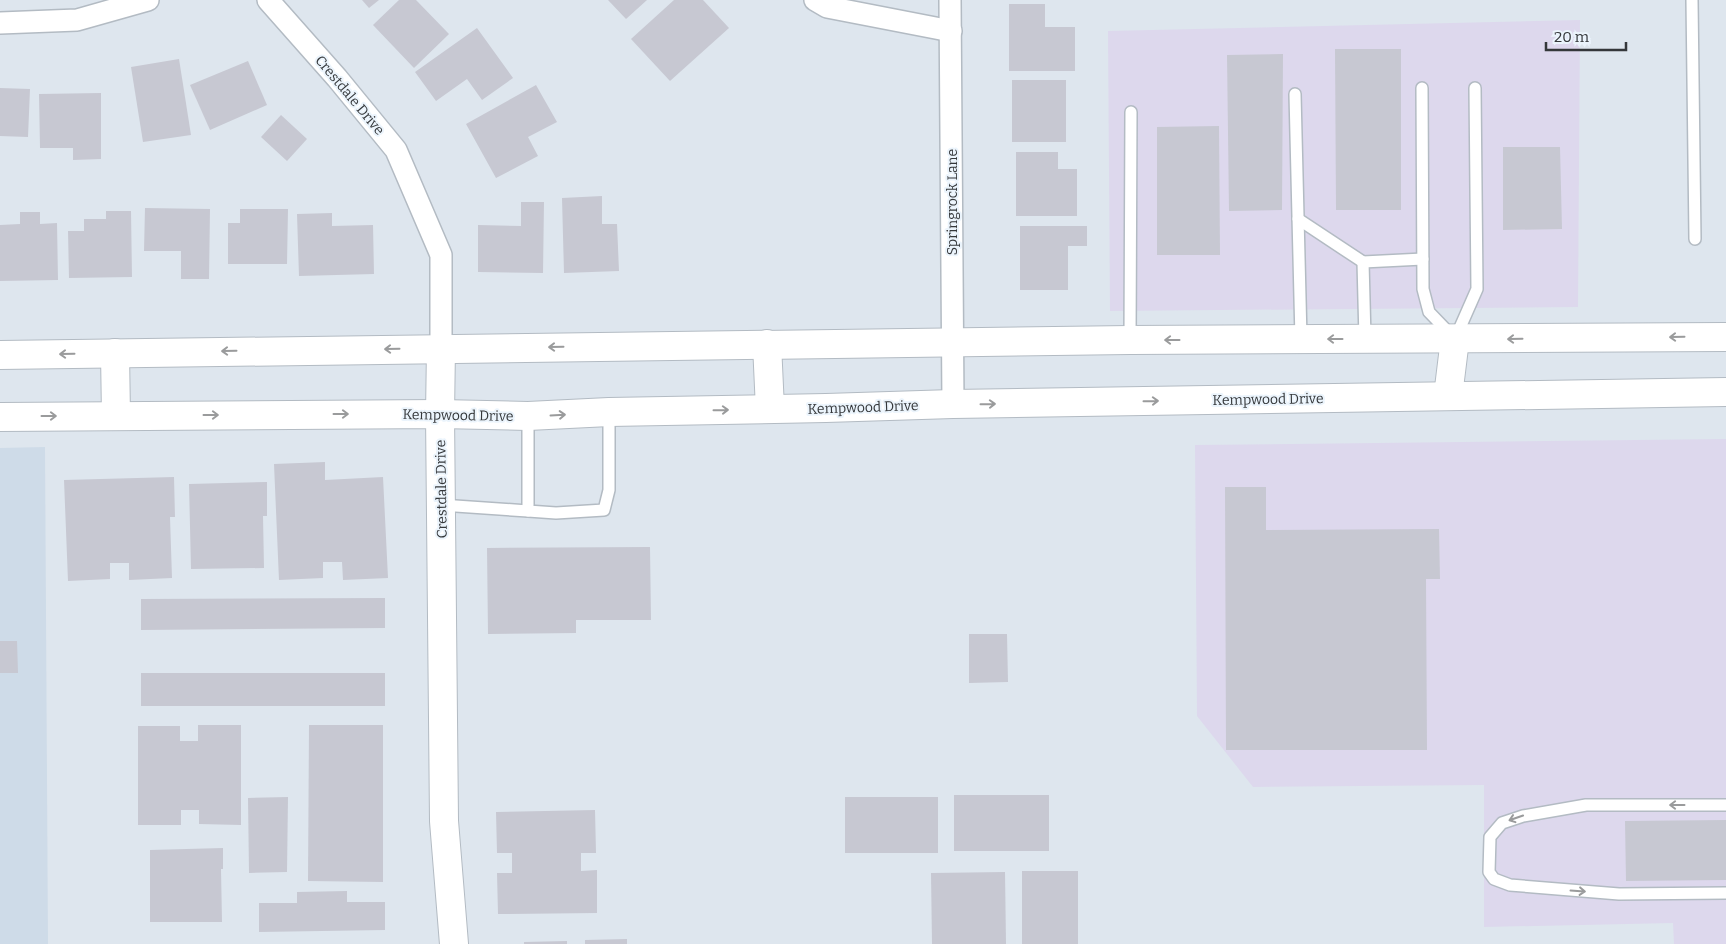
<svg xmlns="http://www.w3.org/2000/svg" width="1726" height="944" viewBox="0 0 1726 944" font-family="Bitter,serif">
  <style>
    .commercial { fill: #ddd8ed }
    .built { fill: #cedbe8 }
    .building { fill: #c7c8d2 }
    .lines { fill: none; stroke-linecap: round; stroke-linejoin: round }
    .service-casing { stroke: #b3bbc3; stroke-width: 14 }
    .minor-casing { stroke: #b3bbc3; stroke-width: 24 }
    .tertiary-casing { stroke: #b3bbc3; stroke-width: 30 }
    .secondary-casing { stroke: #b3bbc3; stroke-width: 30 }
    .service { stroke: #fff; stroke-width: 11 }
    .minor { stroke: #fff; stroke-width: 21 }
    .tertiary { stroke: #fff; stroke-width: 28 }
    .secondary { stroke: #fff; stroke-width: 28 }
    .oneway { stroke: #9a9b9c }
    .labels { text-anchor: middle; stroke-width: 4; stroke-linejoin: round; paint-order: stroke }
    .street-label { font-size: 14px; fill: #34373a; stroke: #ebf4fc }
  </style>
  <rect width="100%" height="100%" fill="#dee6ee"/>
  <!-- commercial -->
  <g class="commercial">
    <polygon points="1580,20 1578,307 1110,311 1108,31"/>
    <polygon points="1726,439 1726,944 1674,944 1673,923 1484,927 1484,785 1253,787 1197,716 1195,445"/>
  </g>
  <!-- built -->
  <polygon class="built" points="45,447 48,944 0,944 0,448"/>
  <!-- building -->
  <g class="building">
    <polygon points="362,0 379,0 369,8"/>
    <polygon points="399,0 416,0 449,34 414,68 373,25"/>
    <polygon points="608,0 647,0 626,19"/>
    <polygon points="674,0 703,0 729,28 670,81 631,39"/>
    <polygon points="1009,4 1045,4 1045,27 1075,27 1075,71 1009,71"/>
    <polygon points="477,28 513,78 482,100 467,79 436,101 415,72"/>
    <polygon points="1335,49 1401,49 1401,210 1336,210"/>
    <polygon points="1283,54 1282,210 1229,211 1227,55"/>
    <polygon points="179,59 191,135 143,142 131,67"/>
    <polygon points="248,61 267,105 210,130 190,85"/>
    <rect x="1012" y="80" width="54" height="62"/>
    <polygon points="536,85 557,122 528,137 538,156 496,178 466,124"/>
    <polygon points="0,88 30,89 28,137 0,136"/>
    <polygon points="101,93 101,159 73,160 73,148 40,148 39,94"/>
    <polygon points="281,115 307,139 287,161 261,137"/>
    <polygon points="1219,126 1220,255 1157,255 1157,127"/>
    <polygon points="1503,147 1560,147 1562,229 1503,230"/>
    <polygon points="1016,152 1058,152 1058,169 1077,169 1077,216 1016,216"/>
    <polygon points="602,196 602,224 617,224 619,271 564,273 562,198"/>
    <polygon points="521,202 544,202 543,273 478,272 478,225 521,226"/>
    <polygon points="145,208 210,209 209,279 181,279 181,251 144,251"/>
    <polygon points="240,209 288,209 287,264 228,264 228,223 240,223"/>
    <polygon points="106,211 131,211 132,277 69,278 68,231 84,231 84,219 106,219"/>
    <polygon points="20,212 40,212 40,224 57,223 58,280 0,281 0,225 20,224"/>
    <polygon points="332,213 332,226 373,225 374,274 299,276 297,214"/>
    <polygon points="1020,226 1087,226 1087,246 1068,246 1068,290 1020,290"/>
    <polygon points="325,462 325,480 383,477 388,578 343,580 342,562 323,562 323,578 279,580 274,464"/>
    <polygon points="174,477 175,517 170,517 172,578 129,580 129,563 110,563 110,579 68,581 64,480"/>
    <polygon points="267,482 267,516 263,516 264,568 191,569 189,484"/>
    <polygon points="1225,487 1266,487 1266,530 1439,529 1440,579 1426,579 1427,750 1226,750"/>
    <polygon points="650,547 651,620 576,620 576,633 488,634 487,548"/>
    <polygon points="385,598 385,628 141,630 141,599"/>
    <polygon points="969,634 1007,634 1008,682 969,683"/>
    <polygon points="0,641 17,641 18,673 0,673"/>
    <rect x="141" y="673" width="244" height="33"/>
    <polygon points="198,725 241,725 241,825 199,824 199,810 181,810 181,825 138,825 138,726 180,726 180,741 198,741"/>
    <polygon points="309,725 383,725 383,882 308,881"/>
    <rect x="954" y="795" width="95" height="56"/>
    <polygon points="288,797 287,872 249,873 248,798"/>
    <rect x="845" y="797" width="93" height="56"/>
    <polygon points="595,810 596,853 581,853 581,871 597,870 597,913 498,914 497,873 512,873 512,853 497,853 496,812"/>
    <polygon points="1726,820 1726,880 1626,881 1625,821"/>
    <polygon points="223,848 223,869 221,869 222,922 150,922 150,850"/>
    <rect x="1022" y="871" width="56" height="73"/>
    <polygon points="1005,872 1006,944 932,944 931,873"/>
    <polygon points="347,891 347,902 385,902 385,930 259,932 259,903 297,903 297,892"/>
    <polygon points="627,939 627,944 585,944 585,940"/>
    <polygon points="567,941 567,944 524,944 524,942"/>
  </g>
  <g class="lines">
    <!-- service casing -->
    <g class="service-casing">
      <g id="service">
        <polyline points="1692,0 1695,239"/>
        <polyline points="1422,88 1423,289 1429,312 1455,339 1477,289 1475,88"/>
        <polyline points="1295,94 1301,339"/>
        <polyline points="1298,219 1363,262"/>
        <polyline points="1365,339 1363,262 1423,259"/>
        <polyline points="1130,340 1131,112"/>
        <polyline points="528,416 528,511 556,513 604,510 609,490 609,412"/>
        <polyline points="441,505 528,511"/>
        <polyline points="1726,805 1586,805 1523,816 1502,823 1490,837 1489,872 1494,879 1510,885 1619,894 1726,893"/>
      </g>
    </g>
    <!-- minor casing -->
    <g class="minor-casing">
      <g id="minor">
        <polyline points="268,0 337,78 396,150 441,255 441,348"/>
        <polyline points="815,0 827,7 951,31"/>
        <polyline points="950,0 953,404"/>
        <polyline points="0,23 77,20 148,0"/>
      </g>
    </g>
    <!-- tertiary casing -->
    <g class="tertiary-casing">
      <polyline id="tertiary" points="441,348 440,414 444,821 454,944"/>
    </g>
    <!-- secondary casing -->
    <g class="secondary-casing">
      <g id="secondary">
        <polyline points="767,344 770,409"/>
        <polyline points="115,353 116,416"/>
        <polyline points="0,355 1130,340 1726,337"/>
        <polyline points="1448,396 1455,339"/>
        <polyline points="0,417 440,414 528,416 609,412 826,408 953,404 1726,392"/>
      </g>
    </g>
    <!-- service -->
    <use href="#service" class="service"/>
    <!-- minor -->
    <use href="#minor" class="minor"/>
    <!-- tertiary -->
    <use href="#tertiary" class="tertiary"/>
    <!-- secondary -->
    <use href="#secondary" class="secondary"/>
  </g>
  <!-- one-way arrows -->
  <defs><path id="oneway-shaft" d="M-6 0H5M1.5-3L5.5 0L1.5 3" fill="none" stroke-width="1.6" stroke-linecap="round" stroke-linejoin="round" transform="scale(1.25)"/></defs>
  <g class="oneway">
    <use href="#oneway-shaft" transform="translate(1677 337) rotate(179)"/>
    <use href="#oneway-shaft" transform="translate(1335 339) rotate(-180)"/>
    <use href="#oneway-shaft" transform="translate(1515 339) rotate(179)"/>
    <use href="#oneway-shaft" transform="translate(1172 340) rotate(180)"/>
    <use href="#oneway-shaft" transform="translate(556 347) rotate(179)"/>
    <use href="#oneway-shaft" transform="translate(392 349) rotate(179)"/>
    <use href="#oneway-shaft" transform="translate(229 351) rotate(179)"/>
    <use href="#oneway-shaft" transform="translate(67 354) rotate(179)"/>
    <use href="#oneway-shaft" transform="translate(1151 401) rotate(-1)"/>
    <use href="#oneway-shaft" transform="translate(988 404) rotate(-1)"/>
    <use href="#oneway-shaft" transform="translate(721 410) rotate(-1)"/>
    <use href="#oneway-shaft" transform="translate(341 414)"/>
    <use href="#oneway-shaft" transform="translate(211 415)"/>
    <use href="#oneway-shaft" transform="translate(558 415) rotate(-3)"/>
    <use href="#oneway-shaft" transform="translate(49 416)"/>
    <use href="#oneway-shaft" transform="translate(1677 805) rotate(180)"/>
    <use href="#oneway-shaft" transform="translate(1516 818) rotate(161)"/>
    <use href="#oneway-shaft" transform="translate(1578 891) rotate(4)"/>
  </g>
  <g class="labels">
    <!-- street labels -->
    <g class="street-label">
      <text transform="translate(350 95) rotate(50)" y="5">Crestdale Drive</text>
      <text transform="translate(952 202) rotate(-90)" y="5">Springrock Lane</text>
      <text transform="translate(1268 399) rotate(-1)" y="5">Kempwood Drive</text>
      <text transform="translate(863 407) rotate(-2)" y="5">Kempwood Drive</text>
      <text transform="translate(458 415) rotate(1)" y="5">Kempwood Drive</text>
      <text transform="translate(441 489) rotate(-91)" y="5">Crestdale Drive</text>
    </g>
  </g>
  <!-- scale -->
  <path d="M1546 42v8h80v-8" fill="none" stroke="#34373a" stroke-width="2.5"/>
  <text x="1554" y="42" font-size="15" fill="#34373a" stroke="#ebf4fc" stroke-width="4" paint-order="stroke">20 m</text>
</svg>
